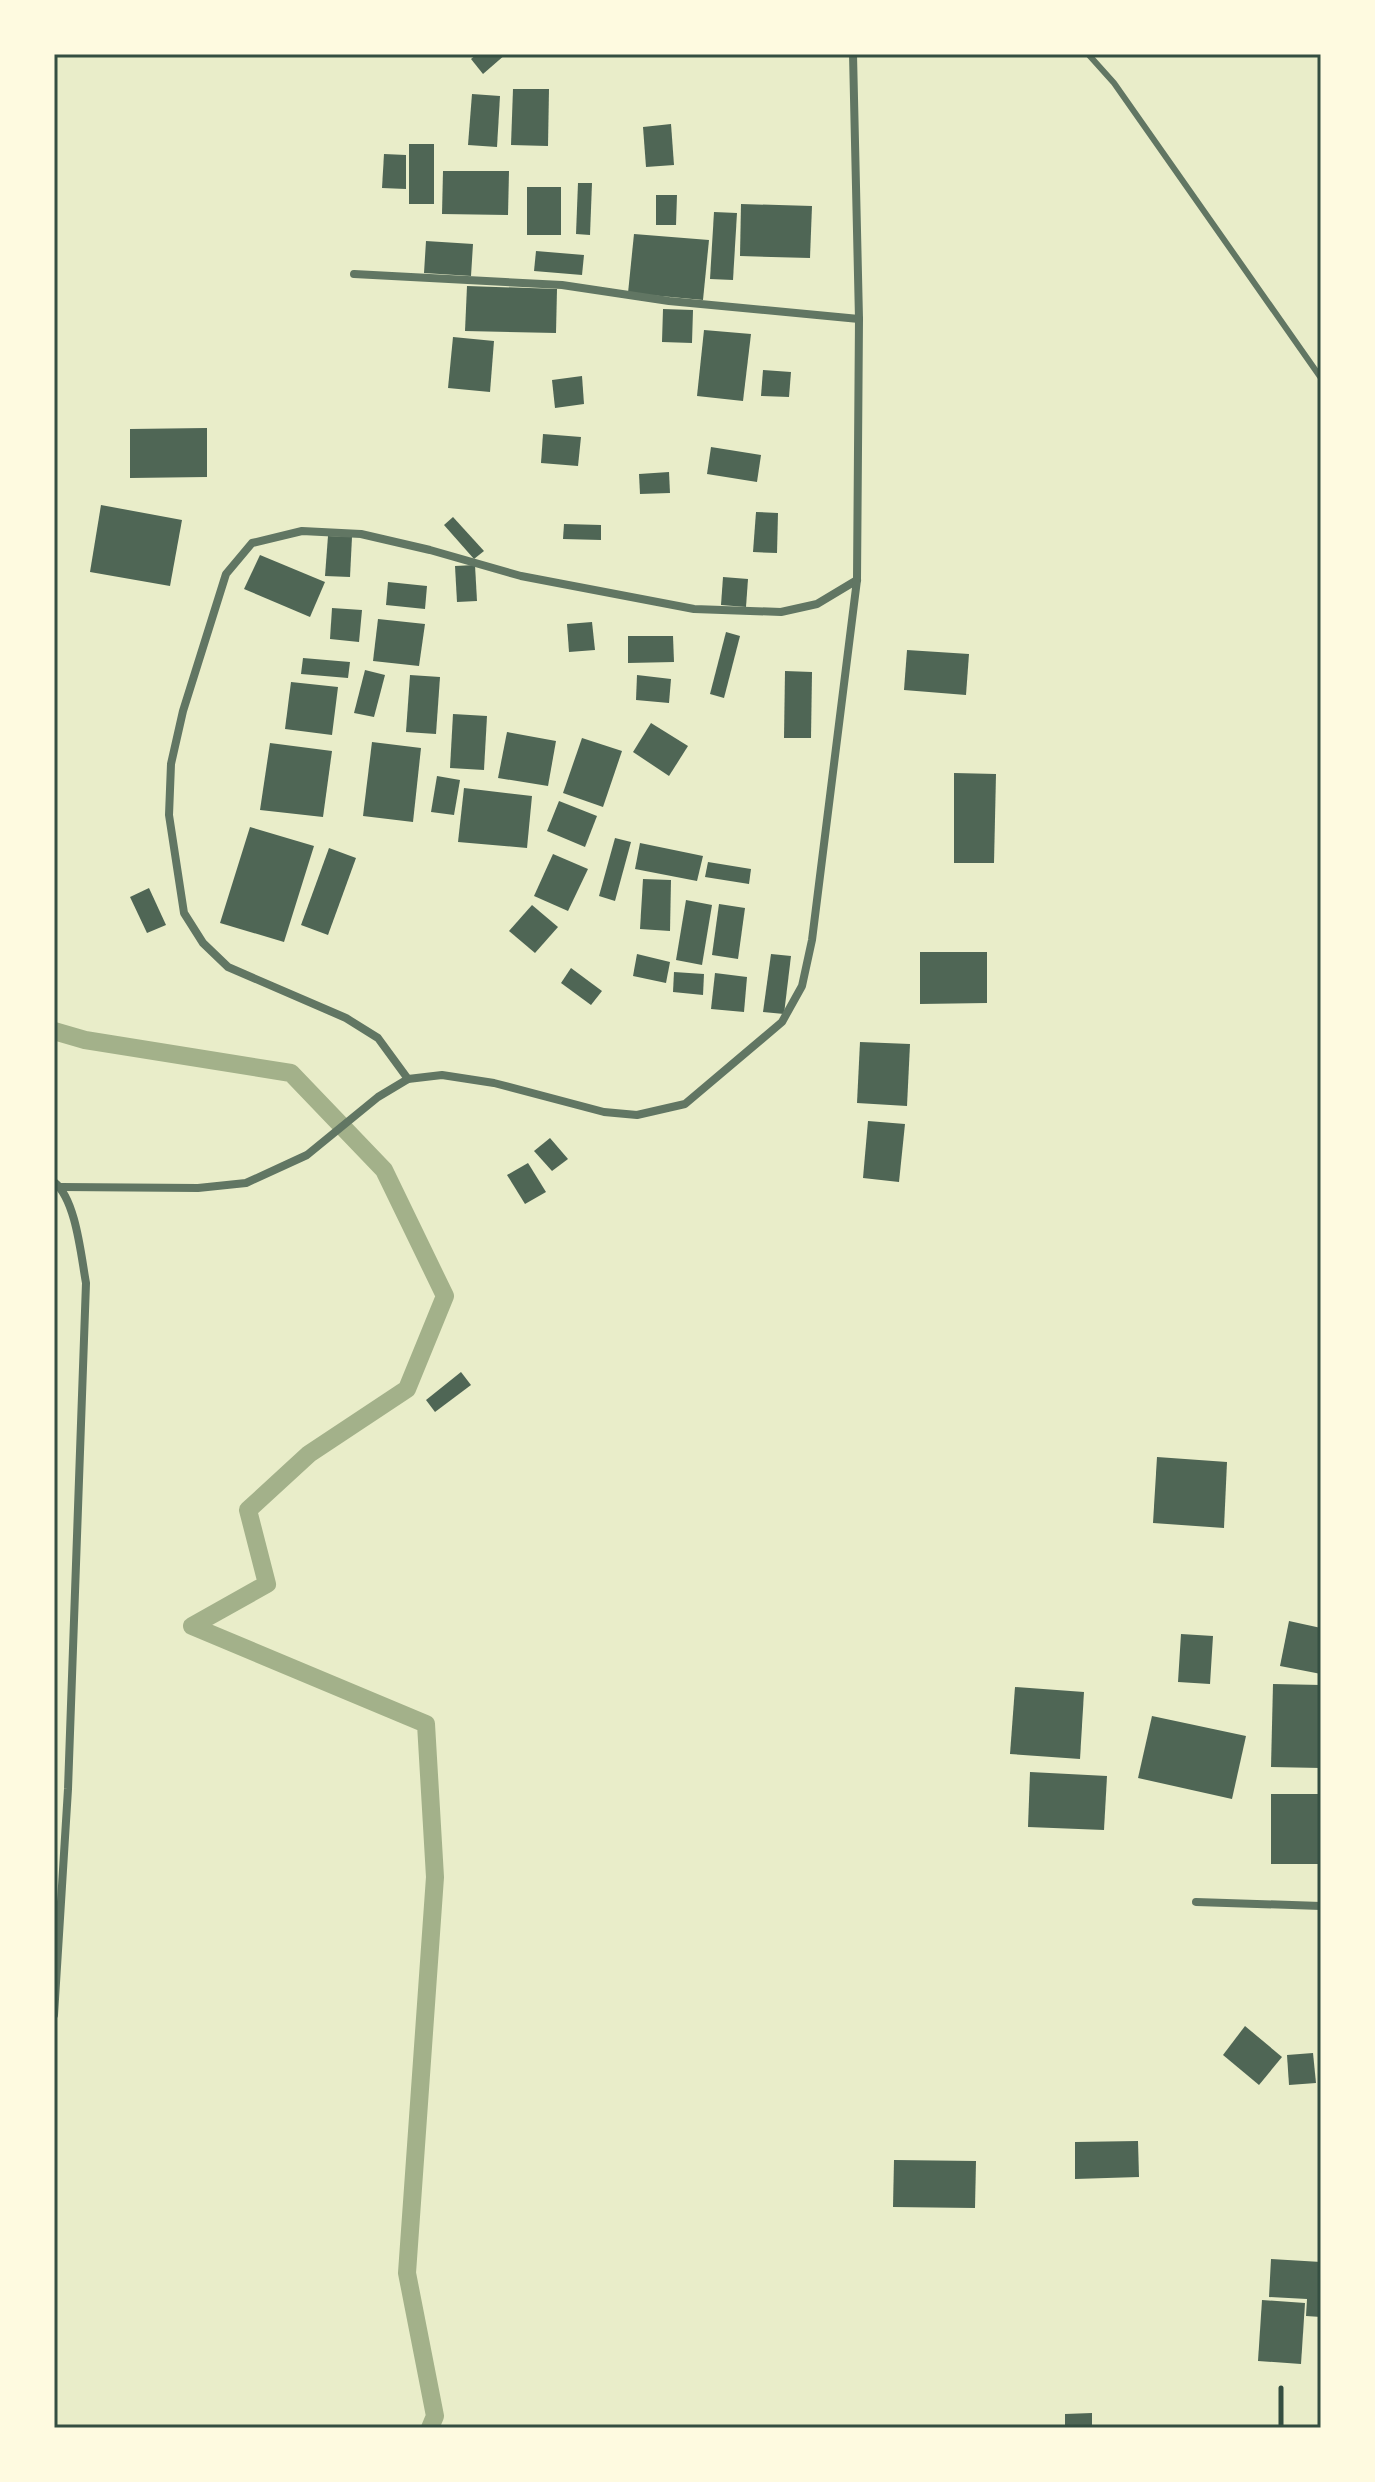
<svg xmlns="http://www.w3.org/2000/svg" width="1375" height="2482" viewBox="0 0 1375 2482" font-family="'Golos Text',sans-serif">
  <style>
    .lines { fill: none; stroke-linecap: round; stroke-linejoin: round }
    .stream { stroke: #a3b18a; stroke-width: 18 }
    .building { fill: #4f6655 }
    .path { stroke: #344e41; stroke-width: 5 }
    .service { stroke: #617663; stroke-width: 6 }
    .minor { stroke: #617663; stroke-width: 8 }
    .neatline { fill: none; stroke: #344e41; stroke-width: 3 }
  </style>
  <rect width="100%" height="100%" fill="#e9edc9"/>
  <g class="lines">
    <!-- stream -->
    <polyline class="stream" points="54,1031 85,1040 291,1073 384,1170 445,1296 407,1389 309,1454 248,1510 267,1584 192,1626 426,1724 435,1877 407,2273 435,2416 430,2428"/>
  </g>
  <!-- building -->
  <g class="building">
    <polygon points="477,54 506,54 483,74 471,59"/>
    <polygon points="513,89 549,89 548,146 511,145"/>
    <polygon points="472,94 500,96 497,147 468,145"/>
    <polygon points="671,124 674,165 646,167 643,127"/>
    <rect x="409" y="144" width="25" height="60"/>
    <polygon points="384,154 406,155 406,189 382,188"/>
    <polygon points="443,171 509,171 508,215 442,214"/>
    <polygon points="578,183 592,183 590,235 576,234"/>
    <rect x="527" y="187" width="34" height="48"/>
    <polygon points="656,195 677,195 676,225 656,225"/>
    <polygon points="741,204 812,206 810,258 740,256"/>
    <polygon points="714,212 737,213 733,280 710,279"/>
    <polygon points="634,234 709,240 703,300 628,293"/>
    <polygon points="426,241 473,244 471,276 424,273"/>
    <polygon points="536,251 584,255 582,275 534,271"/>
    <polygon points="467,286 557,289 556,333 465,331"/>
    <polygon points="663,309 693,310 692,343 662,342"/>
    <polygon points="704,330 751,334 743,401 697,396"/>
    <polygon points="453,337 494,341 490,392 448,388"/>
    <polygon points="763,370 791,372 789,397 761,396"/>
    <polygon points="582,376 584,404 555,408 552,380"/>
    <polygon points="207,428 207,477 130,478 130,429"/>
    <polygon points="543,434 581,437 578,466 541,463"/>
    <polygon points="711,447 761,455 757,482 707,474"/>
    <polygon points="669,472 670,493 640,494 639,474"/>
    <polygon points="101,505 182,520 170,586 90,572"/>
    <polygon points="756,512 778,513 777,553 753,552"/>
    <polygon points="453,517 484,551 474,559 444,525"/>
    <polygon points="564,524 601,525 601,540 563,539"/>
    <polygon points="328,536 352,537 350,577 325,576"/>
    <polygon points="260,555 325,582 310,617 244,589"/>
    <polygon points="475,565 477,601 457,602 455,566"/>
    <polygon points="723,577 748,579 746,607 721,605"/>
    <polygon points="388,582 427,586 425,609 386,605"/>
    <polygon points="332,608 362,610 359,642 330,639"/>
    <polygon points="378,619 425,624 419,666 373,661"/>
    <polygon points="592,622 595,650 569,652 567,624"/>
    <polygon points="726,632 740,636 724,698 710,694"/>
    <polygon points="628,636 673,636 674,662 628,663"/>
    <polygon points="907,650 969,654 966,695 904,690"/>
    <polygon points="303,658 350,662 348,678 301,674"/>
    <polygon points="365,670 385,675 374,717 354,713"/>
    <polygon points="785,671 812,672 811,738 784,738"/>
    <polygon points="410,675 440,677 436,734 406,732"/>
    <polygon points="637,675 671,679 669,703 636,700"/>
    <polygon points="291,682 338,687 332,735 285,729"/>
    <polygon points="453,714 487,716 484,770 450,768"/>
    <polygon points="651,723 688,746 669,776 633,752"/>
    <polygon points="507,732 556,741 548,786 498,778"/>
    <polygon points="582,738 622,751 603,807 563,793"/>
    <polygon points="372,742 421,748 413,822 363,816"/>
    <polygon points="270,743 332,751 323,817 260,810"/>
    <polygon points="954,773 996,774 994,863 954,863"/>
    <polygon points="437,776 460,780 454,815 431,812"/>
    <polygon points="464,788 532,796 527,848 458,842"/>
    <polygon points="559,801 597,816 585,847 547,831"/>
    <polygon points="250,827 314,846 284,942 220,923"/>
    <polygon points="615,838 631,842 615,901 599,896"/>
    <polygon points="640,843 703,856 697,881 635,869"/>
    <polygon points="329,848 356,858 328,935 301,925"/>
    <polygon points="553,854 588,869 568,911 534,896"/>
    <polygon points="708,862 751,869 749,884 705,877"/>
    <polygon points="643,879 671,880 670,931 640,929"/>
    <polygon points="149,888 166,925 147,933 130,897"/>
    <polygon points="686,900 712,905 702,965 676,960"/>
    <polygon points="719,904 745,908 738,959 712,955"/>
    <polygon points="532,905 558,927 535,953 509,931"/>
    <polygon points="920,952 987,952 987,1003 920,1004"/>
    <polygon points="637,954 670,962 666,983 633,976"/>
    <polygon points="771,954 791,956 784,1014 763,1012"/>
    <polygon points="571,968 602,991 591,1005 561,983"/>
    <polygon points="674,972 704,974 703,995 673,992"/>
    <polygon points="715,973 747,977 744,1012 711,1009"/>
    <polygon points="860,1042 910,1044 907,1106 857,1103"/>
    <polygon points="868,1121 905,1124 899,1182 863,1178"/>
    <polygon points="550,1138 568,1159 552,1171 534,1151"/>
    <polygon points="528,1163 546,1192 525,1204 507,1175"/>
    <polygon points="461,1372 471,1385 435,1412 426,1400"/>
    <polygon points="1157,1457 1227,1462 1224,1528 1153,1523"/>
    <polygon points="1289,1621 1321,1628 1321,1674 1280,1666"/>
    <polygon points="1181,1634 1213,1636 1210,1684 1178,1682"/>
    <polygon points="1273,1684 1321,1685 1321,1768 1271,1767"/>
    <polygon points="1015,1687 1084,1692 1080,1759 1010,1754"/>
    <polygon points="1152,1716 1246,1736 1232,1799 1138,1778"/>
    <polygon points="1030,1772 1107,1776 1104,1830 1028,1827"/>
    <rect x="1271" y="1794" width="50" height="70"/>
    <polygon points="1245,2026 1282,2057 1259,2085 1223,2055"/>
    <polygon points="1313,2053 1316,2083 1289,2085 1287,2055"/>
    <polygon points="1138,2141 1139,2177 1075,2179 1075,2142"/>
    <polygon points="894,2160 976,2161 975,2208 893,2207"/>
    <polygon points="1271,2259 1321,2262 1321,2317 1306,2316 1307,2299 1269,2297"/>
    <polygon points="1262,2300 1305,2303 1301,2364 1258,2361"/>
    <polygon points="1092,2413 1092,2428 1065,2428 1065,2414"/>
  </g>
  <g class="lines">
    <!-- path -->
    <polyline class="path" points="1281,2388 1281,2428"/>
    <!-- service -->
    <polyline class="service" points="1088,54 1114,83 1321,378"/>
    <!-- minor -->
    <g class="minor">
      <polyline points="354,274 562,285 669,301 859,319"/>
      <polyline points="408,1079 378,1038 346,1018 228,967 203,943 184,913 169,815 171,764 183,711 226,574 252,543 302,531 361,534 430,550 521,576 694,609 781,612 817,604 857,580"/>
      <path d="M 54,1182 C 76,1199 81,1256 86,1283 L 68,1789 L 54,2015"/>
      <polyline points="61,1187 198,1188 246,1183 307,1155 378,1097 408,1079 442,1075 494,1083 604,1112 637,1115 685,1104 782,1022 802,986 812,940 857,580 859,319 853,54"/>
      <polyline points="1196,1902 1321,1906"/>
    </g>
  </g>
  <!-- border -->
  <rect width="1375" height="2482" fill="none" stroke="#fefae0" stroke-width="112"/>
  <rect x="56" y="56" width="1263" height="2370" class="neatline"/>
</svg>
